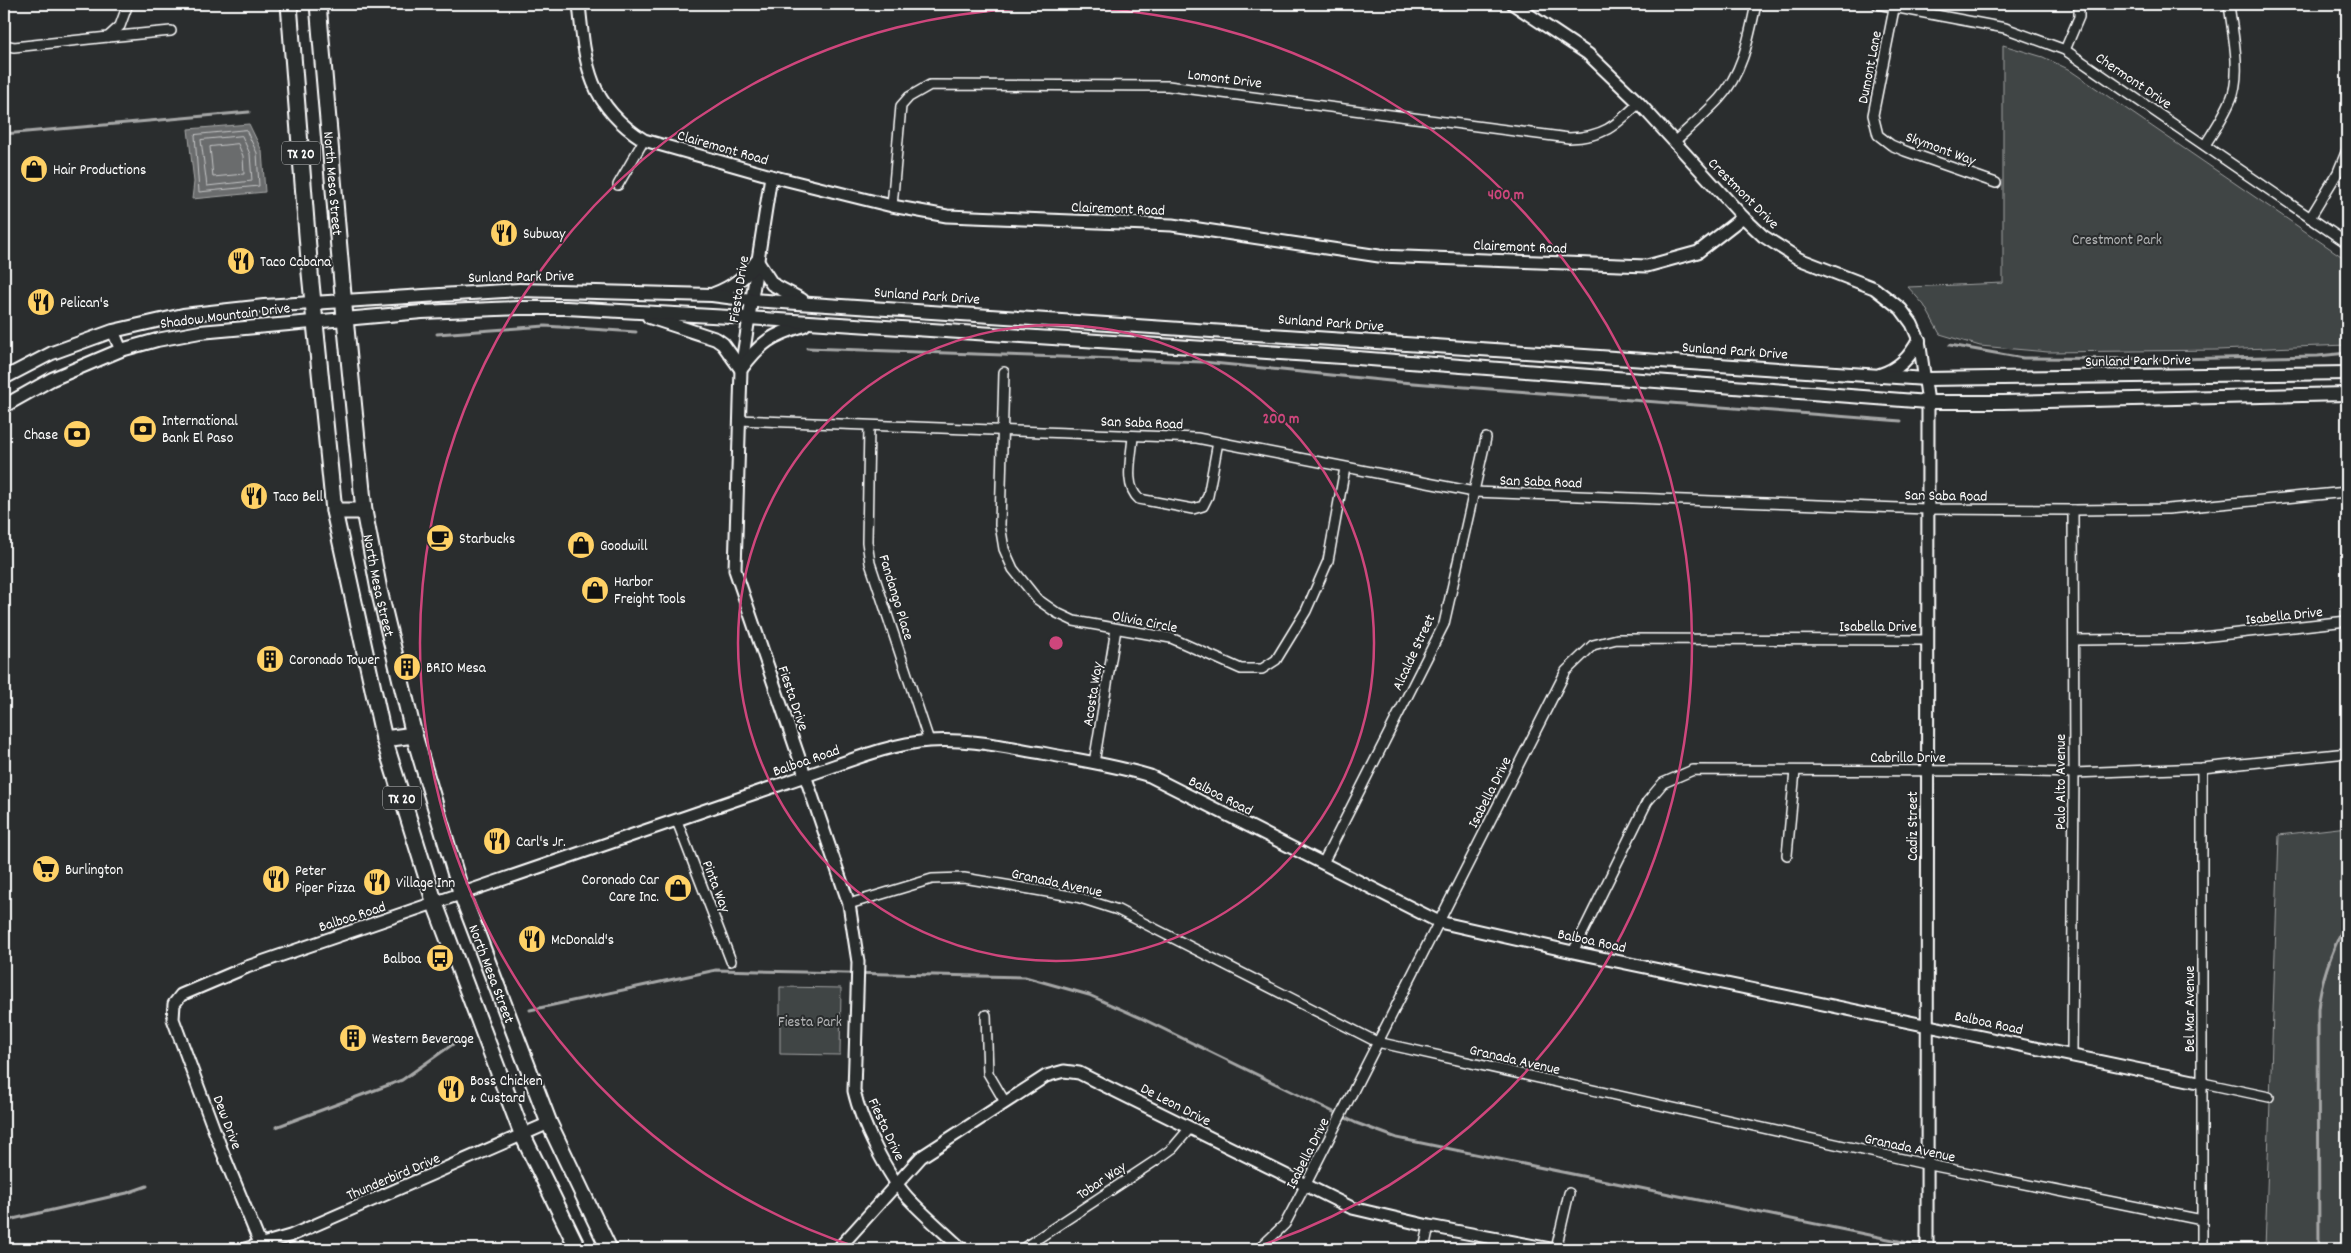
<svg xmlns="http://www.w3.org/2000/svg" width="2351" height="1253" viewBox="0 0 2351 1253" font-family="Dekko,sans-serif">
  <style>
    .green { fill: #414445; stroke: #a0a2a2 }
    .water { fill: #6a6c6d; stroke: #a6a7a7 }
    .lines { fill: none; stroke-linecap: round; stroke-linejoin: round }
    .shore { stroke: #c3c4c5; stroke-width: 1 }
    .stream { stroke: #a6a7a7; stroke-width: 3 }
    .minor-casing { stroke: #fff; stroke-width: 12 }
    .tertiary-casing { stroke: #fff; stroke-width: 15 }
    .secondary-casing { stroke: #fff; stroke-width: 16 }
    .primary-casing { stroke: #fff; stroke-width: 19 }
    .minor { stroke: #2a2d2e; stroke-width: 9 }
    .tertiary { stroke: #2a2d2e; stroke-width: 11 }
    .secondary { stroke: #2a2d2e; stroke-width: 12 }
    .primary { stroke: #2a2d2e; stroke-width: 15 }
    .ring { fill: none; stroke: #ce467c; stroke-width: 2.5 }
    .labels { text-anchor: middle; stroke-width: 4; stroke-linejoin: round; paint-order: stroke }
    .shield { fill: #2a2d2e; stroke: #bfc0c0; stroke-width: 1 }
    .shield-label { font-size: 14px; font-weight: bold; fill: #fff }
    .street-label { font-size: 15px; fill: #fff; stroke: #2a2d2e }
    .poi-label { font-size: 15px; fill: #fff; stroke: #2a2d2e; text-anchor: start }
    .park-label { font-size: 15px; fill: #b3b4b5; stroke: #2a2d2e }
    .centre { fill: #ce467c; stroke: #2a2d2e; stroke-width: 2.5 }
    .ring-label { font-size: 15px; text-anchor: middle; font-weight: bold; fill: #ce467c; stroke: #2a2d2e; stroke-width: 4; stroke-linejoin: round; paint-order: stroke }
  </style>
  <rect width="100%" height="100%" fill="#2a2d2e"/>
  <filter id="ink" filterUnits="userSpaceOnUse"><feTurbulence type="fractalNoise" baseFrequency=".02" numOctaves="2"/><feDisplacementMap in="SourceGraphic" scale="10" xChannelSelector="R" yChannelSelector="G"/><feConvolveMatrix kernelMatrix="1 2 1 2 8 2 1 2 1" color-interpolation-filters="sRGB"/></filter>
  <g filter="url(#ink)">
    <!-- green -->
    <g class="green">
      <polygon points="2003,45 2043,57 2068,69 2347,260 2347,345 2217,350 2048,352 1980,346 1940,334 1924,305 1908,287 2003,283"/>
      <polygon points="2347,827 2347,1181 2340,1249 2265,1249 2279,835"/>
      <polygon points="780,987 841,988 840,1055 780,1054"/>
    </g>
    <!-- water -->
    <polygon class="water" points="249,124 262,151 265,192 192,199 194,182 188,129"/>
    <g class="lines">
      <!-- shore -->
      <g class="shore">
        <polygon points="246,130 257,153 259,186 199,192 195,135"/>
        <polygon points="242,136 250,154 252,181 207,186 201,140"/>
        <polygon points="238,144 243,156 244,174 213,177 210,147"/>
      </g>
      <!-- stream -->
      <g class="stream">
        <polyline points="4,134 249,112"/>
        <polyline points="437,334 545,326 636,332"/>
        <polyline points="1950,345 2023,358 2173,359 2318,356 2347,353"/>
        <polyline points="807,348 1203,362 1400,382 1901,421"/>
        <polyline points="530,1010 716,970 1025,977 1089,995 1143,1019 1356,1123 1397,1138 1937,1249"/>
        <polyline points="276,1127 402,1080 453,1044"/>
        <polyline points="4,1221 127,1193 147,1186"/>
        <path d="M 2319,1249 L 2318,1009 C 2321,977 2333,948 2347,920"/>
      </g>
      <!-- minor casing -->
      <g class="minor-casing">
        <g id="minor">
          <polyline points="1877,4 2005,28 2065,50 2347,243"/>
          <polyline points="1895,4 1873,115 1878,135 1891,145 1905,151 1996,183"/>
          <polyline points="108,37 171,31"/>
          <polyline points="4,45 14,47 108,37 120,26 128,4"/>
          <polyline points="2065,50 2079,17 2079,4"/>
          <path d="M 1674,142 C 1689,128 1705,114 1719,99 C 1743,73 1749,37 1756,4"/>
          <path d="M 2205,145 C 2215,129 2227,112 2233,94 C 2241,67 2232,31 2229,4"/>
          <polyline points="618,185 644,140"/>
          <path d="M 892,206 L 901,106 L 909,97 L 930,85 L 1168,86 L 1569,138 C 1604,137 1615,126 1639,103"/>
          <polyline points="2310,218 2338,172 2347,150"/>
          <polyline points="1004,372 1000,525 1004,549 1013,569 1037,599 1057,613 1074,621 1171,638 1241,669 1262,669 1276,660 1306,611 1328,561 1345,468"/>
          <polyline points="739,420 1197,438 1474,492 1927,509 2073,510 2168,509 2347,492"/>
          <polyline points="869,426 867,542 870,563 929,741"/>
          <path d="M 1133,436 C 1132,456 1123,485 1139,499 L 1193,509 L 1203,506 L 1208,496 L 1218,442"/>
          <polyline points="2074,640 2184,639 2347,621"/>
          <polyline points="1094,763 1116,629"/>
          <polyline points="677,821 731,961"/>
          <polyline points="1787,855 1795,771"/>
          <polyline points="1323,863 1444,624 1486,438"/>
          <polyline points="849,904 932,879 964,878 1077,897 1118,910 1377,1042 1925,1164 2202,1220"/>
          <polyline points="1573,952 1647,802 1663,783 1693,770 2001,771 2074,773 2202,768 2347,753"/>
          <polyline points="986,1015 988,1073 1005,1102"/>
          <polyline points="2072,1055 2074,773 2073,510"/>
          <polyline points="2203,1083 2269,1097"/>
          <polyline points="1022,1249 1158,1159 1173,1148 1190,1128"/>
          <polyline points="1259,1249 1285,1224 1305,1186 1566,671 1593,645 1617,639 1927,640"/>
          <polyline points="1424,1249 1429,1226"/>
          <polyline points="1556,1249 1569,1193"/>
          <polyline points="2202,1249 2202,768"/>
        </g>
      </g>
      <!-- tertiary casing -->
      <g class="tertiary-casing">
        <g id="tertiary">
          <path d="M 579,4 C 585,64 588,105 644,140 L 771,176 L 892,206 L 947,216 L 1172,225 L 1379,256 L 1647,266 L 1698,252 L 1743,217"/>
          <polyline points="1513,4 1588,54 1639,103 1743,217 1763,236 1799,259 1874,288 1901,309 1912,324 1919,340 1928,402 1927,1249"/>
          <path d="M 771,176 L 741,369 L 735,570 L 849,904 L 858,962 L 854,1091 C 861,1122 887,1175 908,1198 C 925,1216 944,1232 962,1249"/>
          <polyline points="113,331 121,350"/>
          <path d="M 261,1246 L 222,1151 L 173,1019 L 174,1004 L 181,995 L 247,967 L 805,776 C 845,763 887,744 929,741 C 967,738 1005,747 1042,753 C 1078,760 1115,765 1150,776 L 1439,922 L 1573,952 L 2203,1083"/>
          <polyline points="245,1249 290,1236 549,1123"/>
          <polyline points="838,1249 921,1157 1046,1076 1064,1071 1079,1073 1352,1208 1429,1226 1551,1249"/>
        </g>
      </g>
      <!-- secondary casing -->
      <g class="secondary-casing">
        <g id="secondary">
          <path d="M 714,294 C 733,287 746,277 757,261 L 772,284 L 802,300"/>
          <path d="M 649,317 L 716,339 L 723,344 L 741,369 C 761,342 772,335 804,325"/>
          <path d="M 1880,375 C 1899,369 1910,357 1919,340"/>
          <polyline points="4,378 52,353 113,331 183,315 264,306 519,290 712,295 751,300 1926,379 2347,373"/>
          <polyline points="4,406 52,379 121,350 157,340 200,332 422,312 519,308 566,308 748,318 1357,358 1928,402 2003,402 2347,394"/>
        </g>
      </g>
      <!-- primary casing -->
      <g class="primary-casing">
        <g id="primary">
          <polyline points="289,4 310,273 334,511 384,739 435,904 488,1044 523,1136 578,1249"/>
          <path id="s1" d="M 318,4 L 345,318 L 364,511 L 379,590 L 414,735 L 462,895 L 549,1123 L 609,1249"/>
          <polyline points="334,511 364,511"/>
          <polyline points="384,739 414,735"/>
        </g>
      </g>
      <!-- minor -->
      <use href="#minor" class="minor"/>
      <!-- tertiary -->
      <use href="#tertiary" class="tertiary"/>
      <!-- secondary -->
      <use href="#secondary" class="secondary"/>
      <!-- primary -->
      <use href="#primary" class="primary"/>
    </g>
  </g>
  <!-- distance rings -->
  <g class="ring">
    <circle cx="1056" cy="643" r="318"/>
    <path d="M859 1248A636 636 0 1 1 1253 1248"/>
  </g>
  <!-- icons -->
  <defs>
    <g id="shop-disc" transform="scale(1.4375)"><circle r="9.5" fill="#ffd166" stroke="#2a2d2e"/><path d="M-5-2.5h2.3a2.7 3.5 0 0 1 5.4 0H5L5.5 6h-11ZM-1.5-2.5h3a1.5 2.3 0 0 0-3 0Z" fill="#111"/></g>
    <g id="restaurant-disc" transform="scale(1.4375)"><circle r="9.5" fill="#ffd166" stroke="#2a2d2e"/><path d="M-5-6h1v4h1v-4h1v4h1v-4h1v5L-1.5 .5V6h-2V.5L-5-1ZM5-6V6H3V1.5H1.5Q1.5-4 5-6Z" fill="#111"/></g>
    <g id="bank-disc" transform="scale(1.4375)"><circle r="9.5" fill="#ffd166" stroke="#2a2d2e"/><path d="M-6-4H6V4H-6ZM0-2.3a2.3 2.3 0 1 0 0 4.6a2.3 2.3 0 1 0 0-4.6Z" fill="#111"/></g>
    <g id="cafe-disc" transform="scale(1.4375)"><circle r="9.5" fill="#ffd166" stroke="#2a2d2e"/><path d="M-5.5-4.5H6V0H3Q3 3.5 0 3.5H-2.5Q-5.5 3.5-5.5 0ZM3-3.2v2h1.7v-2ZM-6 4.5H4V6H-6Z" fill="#111"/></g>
    <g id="building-disc" transform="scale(1.4375)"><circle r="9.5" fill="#ffd166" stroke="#2a2d2e"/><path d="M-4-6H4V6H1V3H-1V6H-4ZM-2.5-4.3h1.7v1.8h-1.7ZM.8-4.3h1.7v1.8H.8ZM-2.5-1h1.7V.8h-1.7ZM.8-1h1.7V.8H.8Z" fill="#111"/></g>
    <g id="supermarket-disc" transform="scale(1.4375)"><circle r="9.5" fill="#ffd166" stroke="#2a2d2e"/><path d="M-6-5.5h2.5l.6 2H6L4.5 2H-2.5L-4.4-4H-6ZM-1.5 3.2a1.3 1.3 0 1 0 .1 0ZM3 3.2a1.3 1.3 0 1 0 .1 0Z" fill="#111"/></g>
    <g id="bus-disc" transform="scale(1.4375)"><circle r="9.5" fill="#ffd166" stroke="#2a2d2e"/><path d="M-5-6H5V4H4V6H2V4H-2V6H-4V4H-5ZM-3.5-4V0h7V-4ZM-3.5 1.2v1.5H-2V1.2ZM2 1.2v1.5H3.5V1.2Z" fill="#111"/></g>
  </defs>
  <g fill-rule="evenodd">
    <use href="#shop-disc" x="34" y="169"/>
    <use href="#restaurant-disc" x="504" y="233"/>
    <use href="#restaurant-disc" x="241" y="261"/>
    <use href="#restaurant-disc" x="41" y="302"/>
    <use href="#bank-disc" x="143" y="429"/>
    <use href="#bank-disc" x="77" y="434"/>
    <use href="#restaurant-disc" x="254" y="496"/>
    <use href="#cafe-disc" x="440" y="538"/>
    <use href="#shop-disc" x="581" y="545"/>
    <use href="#shop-disc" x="595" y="590"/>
    <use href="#building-disc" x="270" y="659"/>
    <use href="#building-disc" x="407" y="667"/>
    <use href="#restaurant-disc" x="497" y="841"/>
    <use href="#supermarket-disc" x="46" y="869"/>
    <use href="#restaurant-disc" x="276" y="879"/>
    <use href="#restaurant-disc" x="377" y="882"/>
    <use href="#shop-disc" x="678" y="888"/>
    <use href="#restaurant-disc" x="532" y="939"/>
    <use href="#bus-disc" x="440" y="958"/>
    <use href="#building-disc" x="353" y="1038"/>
    <use href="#restaurant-disc" x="451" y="1089"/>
  </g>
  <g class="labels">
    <!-- shield labels -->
    <g class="shield">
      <rect x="282" y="141.5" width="38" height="23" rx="4"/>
      <rect x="383" y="786.5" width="38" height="23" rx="4"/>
    </g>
    <g class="shield-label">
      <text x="301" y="158">TX 20</text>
      <text x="402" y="803">TX 20</text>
    </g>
    <!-- street labels -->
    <g class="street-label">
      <text transform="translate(1869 67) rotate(-79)" y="5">Dumont Lane</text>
      <text transform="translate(1225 78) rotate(7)" y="5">Lomont Drive</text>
      <text transform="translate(2134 80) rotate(34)" y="5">Chermont Drive</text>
      <text transform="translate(723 147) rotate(16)" y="5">Clairemont Road</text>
      <text transform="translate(1941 148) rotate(20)" y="5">Skymont Way</text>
      <text dy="5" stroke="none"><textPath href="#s1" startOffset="180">North Mesa Street</textPath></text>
      <text transform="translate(1744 193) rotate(45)" y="5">Crestmont Drive</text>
      <text transform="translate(1118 208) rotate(2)" y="5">Clairemont Road</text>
      <text transform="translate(1520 246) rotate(2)" y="5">Clairemont Road</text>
      <text transform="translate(521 276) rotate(-1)" y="5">Sunland Park Drive</text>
      <text transform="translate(738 289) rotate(-81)" y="5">Fiesta Drive</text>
      <text transform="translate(927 295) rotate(4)" y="5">Sunland Park Drive</text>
      <text transform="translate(225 315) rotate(-7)" y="5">Shadow Mountain Drive</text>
      <text transform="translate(1331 322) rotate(4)" y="5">Sunland Park Drive</text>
      <text transform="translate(1735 350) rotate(4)" y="5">Sunland Park Drive</text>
      <text transform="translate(2138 360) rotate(-1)" y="5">Sunland Park Drive</text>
      <text transform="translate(1142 422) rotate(2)" y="5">San Saba Road</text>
      <text transform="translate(1541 481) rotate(2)" y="5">San Saba Road</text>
      <text transform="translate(1946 495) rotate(1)" y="5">San Saba Road</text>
      <text dy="5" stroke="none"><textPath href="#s1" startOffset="585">North Mesa Street</textPath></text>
      <text transform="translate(897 597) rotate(73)" y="5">Fandango Place</text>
      <text transform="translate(2284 615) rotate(-6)" y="5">Isabella Drive</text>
      <text transform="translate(1145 621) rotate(11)" y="5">Olivia Circle</text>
      <text x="1878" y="631">Isabella Drive</text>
      <text transform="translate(1413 652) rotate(-65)" y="5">Alcalde Street</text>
      <text transform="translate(1092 694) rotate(-81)" y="5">Acosta Way</text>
      <text transform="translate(794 698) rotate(71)" y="5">Fiesta Drive</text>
      <text x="1908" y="762">Cabrillo Drive</text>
      <text transform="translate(806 760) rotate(-19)" y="5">Balboa Road</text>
      <text transform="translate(2060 782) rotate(-90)" y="5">Palo Alto Avenue</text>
      <text transform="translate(1489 792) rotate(-63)" y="5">Isabella Drive</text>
      <text transform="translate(1221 795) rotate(27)" y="5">Balboa Road</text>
      <text transform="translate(1912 826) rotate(-90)" y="5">Cadiz Street</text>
      <text transform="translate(1057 882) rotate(12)" y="5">Granada Avenue</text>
      <text transform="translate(717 886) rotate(69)" y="5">Pinta Way</text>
      <text transform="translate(352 916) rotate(-18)" y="5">Balboa Road</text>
      <text transform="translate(1592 940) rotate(12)" y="5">Balboa Road</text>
      <text dy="5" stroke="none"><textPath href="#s1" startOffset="990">North Mesa Street</textPath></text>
      <text transform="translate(2189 1009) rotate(-90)" y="5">Bel Mar Avenue</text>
      <text transform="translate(1989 1022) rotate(12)" y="5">Balboa Road</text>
      <text transform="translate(1515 1059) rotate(13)" y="5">Granada Avenue</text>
      <text transform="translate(1176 1104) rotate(27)" y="5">De Leon Drive</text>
      <text transform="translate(228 1122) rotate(69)" y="5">Dew Drive</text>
      <text transform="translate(887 1129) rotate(65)" y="5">Fiesta Drive</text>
      <text transform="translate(1910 1147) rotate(12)" y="5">Granada Avenue</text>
      <text transform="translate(1307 1153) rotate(-63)" y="5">Isabella Drive</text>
      <text transform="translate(393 1176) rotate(-23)" y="5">Thunderbird Drive</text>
      <text transform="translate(1101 1180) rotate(-34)" y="5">Tobar Way</text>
    </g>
    <!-- poi labels -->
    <g class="poi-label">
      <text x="53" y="174">Hair Productions</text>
      <text x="523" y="238">Subway</text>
      <text x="260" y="266">Taco Cabana</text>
      <text x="60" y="307">Pelican's</text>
      <text x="162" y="425">International<tspan x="162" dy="17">Bank El Paso</tspan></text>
      <text x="58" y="439" text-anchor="end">Chase</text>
      <text x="273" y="501">Taco Bell</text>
      <text x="459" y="543">Starbucks</text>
      <text x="600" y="550">Goodwill</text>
      <text x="614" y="586">Harbor<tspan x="614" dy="17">Freight Tools</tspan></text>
      <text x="289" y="664">Coronado Tower</text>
      <text x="426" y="672">BRIO Mesa</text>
      <text x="516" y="846">Carl's Jr.</text>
      <text x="65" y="874">Burlington</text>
      <text x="295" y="875">Peter<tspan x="295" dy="17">Piper Pizza</tspan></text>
      <text x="659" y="884" text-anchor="end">Coronado Car<tspan x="659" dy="17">Care Inc.</tspan></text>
      <text x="396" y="887">Village Inn</text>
      <text x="551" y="944">McDonald's</text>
      <text x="421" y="963" text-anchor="end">Balboa</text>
      <text x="372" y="1043">Western Beverage</text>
      <text x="470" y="1085">Boss Chicken<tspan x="470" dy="17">&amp; Custard</tspan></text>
    </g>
    <!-- park labels -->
    <g class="park-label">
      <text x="2117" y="244">Crestmont Park</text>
      <text x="810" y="1026">Fiesta Park</text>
    </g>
  </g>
  <circle cx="1056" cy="643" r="8" class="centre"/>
  <g class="ring-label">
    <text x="1506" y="199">400 m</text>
    <text x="1281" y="423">200 m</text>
  </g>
  <!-- margin -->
  <rect width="2351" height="1253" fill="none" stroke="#2a2d2e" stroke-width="20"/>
  <rect x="10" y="10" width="2331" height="1233" fill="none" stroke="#fff" stroke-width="2" filter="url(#ink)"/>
</svg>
